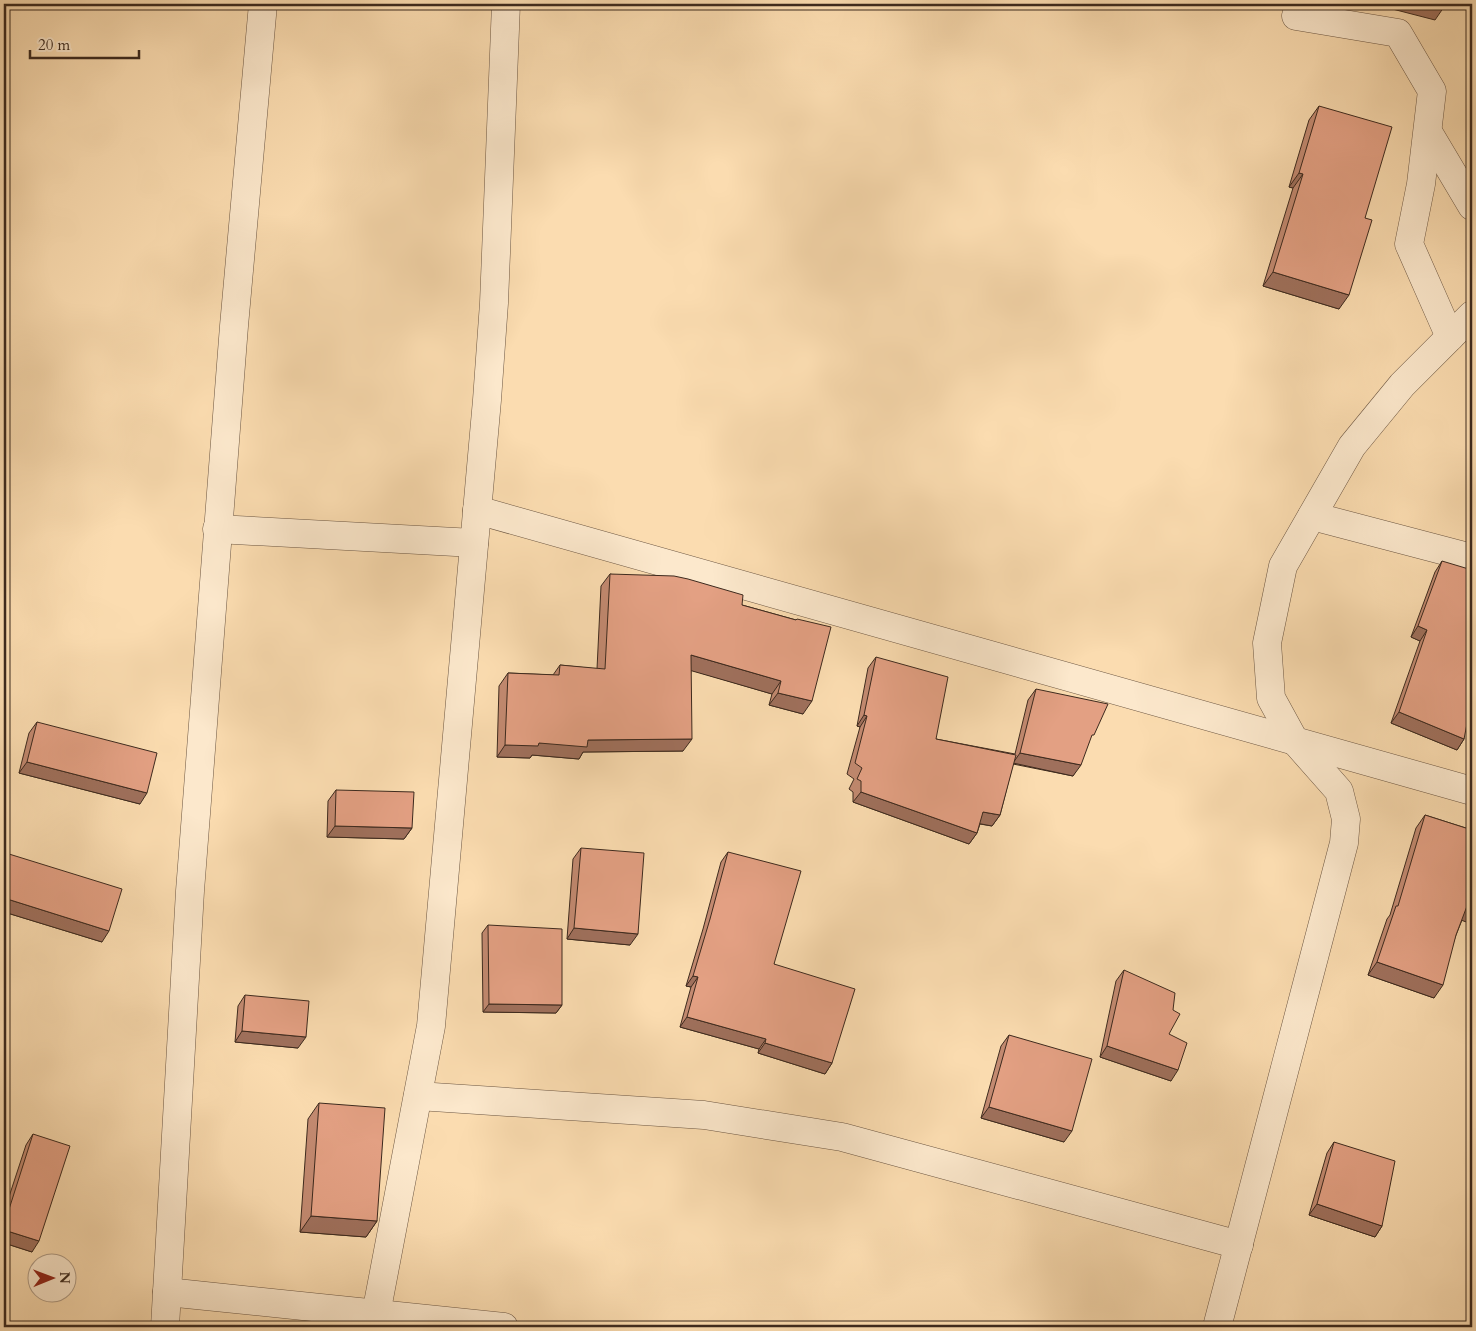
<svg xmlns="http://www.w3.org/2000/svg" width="1476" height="1331" viewBox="0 0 1476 1331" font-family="Cardo,serif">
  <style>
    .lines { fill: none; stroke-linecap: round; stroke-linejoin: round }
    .minor-casing { stroke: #6c5642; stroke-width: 29 }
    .minor { stroke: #fce8cc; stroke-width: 28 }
    .wall { fill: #c38a71; stroke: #3d2a1e }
    .shaded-wall { fill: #9f705c; stroke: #3d2a1e }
    .building { fill: #e3a083; stroke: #3d2a1e }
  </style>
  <rect width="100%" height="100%" fill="#fbdcb0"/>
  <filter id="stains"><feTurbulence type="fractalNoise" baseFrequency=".004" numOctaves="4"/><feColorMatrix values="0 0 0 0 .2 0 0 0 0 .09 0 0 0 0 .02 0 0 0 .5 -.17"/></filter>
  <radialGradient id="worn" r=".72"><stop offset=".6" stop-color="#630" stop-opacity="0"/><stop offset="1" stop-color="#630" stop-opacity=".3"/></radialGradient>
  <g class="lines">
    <!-- minor casing -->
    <g class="minor-casing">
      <g id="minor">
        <polyline points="1300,4 1296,16 1398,33 1432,91 1421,184 1409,244 1450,337"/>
        <polyline points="1428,132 1472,206"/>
        <polyline points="477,510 1472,791"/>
        <polyline points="1312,516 1472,558"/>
        <polyline points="217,529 474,543"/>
        <polyline points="418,1096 704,1115 842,1137 1239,1245"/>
        <polyline points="167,1292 504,1327"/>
        <polyline points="376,1314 431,1026 487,400 494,303 506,4"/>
        <polyline points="165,1327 190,891 234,326 263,4"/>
        <polyline points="1217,1327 1344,843 1346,819 1339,791 1294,740 1271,698 1267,643 1283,566 1352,446 1402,385 1472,315"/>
      </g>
    </g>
    <!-- minor -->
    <use href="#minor" class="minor"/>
  </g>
  <!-- wall -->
  <g class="wall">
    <polygon points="1319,106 1365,218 1339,309 1263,286 1293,188 1289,187 1309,120"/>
    <polygon points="1472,163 1472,176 1470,172"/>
    <polygon points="1442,561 1464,739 1457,750 1391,723 1420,641 1411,637 1435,572"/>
    <polygon points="610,574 742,605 796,620 797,619 803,714 769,705 772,694 691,670 683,751 583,752 579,759 532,755 530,758 497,757 499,686 508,673 553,675 560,665 597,669 601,586"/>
    <polygon points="876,657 936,739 1015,754 1028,700 1036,689 1089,742 1073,776 1013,764 1000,815 992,826 980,824 977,833 969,844 853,802 853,792 849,789 854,779 847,774 860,727 857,726 868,668"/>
    <polygon points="37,722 140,804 19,773 29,733"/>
    <polygon points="336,790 412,828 404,839 327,837 328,801"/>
    <polygon points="1425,815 1472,830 1472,924 1462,920 1456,935 1434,998 1368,975 1387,919 1390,915 1416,828"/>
    <polygon points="581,848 630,945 567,939 573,859"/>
    <polygon points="728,852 774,964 832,1063 825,1074 758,1053 759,1049 680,1027 691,987 686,986 703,929 721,862"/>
    <polygon points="9,854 102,942 4,912 4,862"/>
    <polygon points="488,925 562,1005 556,1013 483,1012 482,933"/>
    <polygon points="1124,970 1169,1034 1171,1081 1100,1057 1116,981"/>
    <polygon points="245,995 298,1048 235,1042 238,1006"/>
    <polygon points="1009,1035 1064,1142 981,1118 1001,1046"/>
    <polygon points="319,1103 377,1221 366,1237 300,1232 308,1119"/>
    <polygon points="33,1134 32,1252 4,1243 4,1212 26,1145"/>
    <polygon points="1334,1142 1382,1226 1375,1237 1309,1215 1327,1153"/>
  </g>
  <!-- shaded-wall -->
  <g class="shaded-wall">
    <polygon points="1373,4 1446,4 1435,20"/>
    <polygon points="1299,173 1303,174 1293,188 1289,187"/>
    <polygon points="1273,272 1349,295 1339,309 1263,286"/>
    <polygon points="1418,626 1427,630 1420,641 1411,637"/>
    <polygon points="691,655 781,681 772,694 682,668"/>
    <polygon points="778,693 812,701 803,714 769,705"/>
    <polygon points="1399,712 1464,739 1457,750 1391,723"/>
    <polygon points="864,715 867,716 860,727 857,726"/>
    <polygon points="692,739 683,751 583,752 579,759 532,755 530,758 497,757 505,745 588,740"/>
    <polygon points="1020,753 1081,765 1073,776 1013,763"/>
    <polygon points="27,762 147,793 140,804 19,773"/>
    <polygon points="861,792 977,833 969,844 853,802"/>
    <polygon points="983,812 1000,815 992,826 976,823"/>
    <polygon points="335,826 412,828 404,839 327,837"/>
    <polygon points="4,898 109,931 102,942 4,912"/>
    <polygon points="1467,906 1472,908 1472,924 1458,919"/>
    <polygon points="574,928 638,934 630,945 567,939"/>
    <polygon points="1377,962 1443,985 1434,998 1368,975"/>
    <polygon points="693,976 698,977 691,987 686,986"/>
    <polygon points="489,1004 562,1005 556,1013 483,1012"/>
    <polygon points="687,1017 766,1039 759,1049 680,1027"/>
    <polygon points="242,1031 306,1037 298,1048 235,1042"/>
    <polygon points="765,1043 832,1063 825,1074 758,1053"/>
    <polygon points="1107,1046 1178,1070 1171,1081 1100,1057"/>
    <polygon points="989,1107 1072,1131 1064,1142 981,1118"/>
    <polygon points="1317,1204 1382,1226 1375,1237 1309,1215"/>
    <polygon points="311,1216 377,1221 366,1237 300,1232"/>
    <polygon points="4,1230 39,1241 32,1252 4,1243"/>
  </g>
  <!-- building -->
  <g class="building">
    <polygon points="1319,106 1392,127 1365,218 1372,220 1349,295 1273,272 1303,174 1299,173"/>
    <polygon points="1442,561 1472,570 1472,698 1464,739 1399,712 1427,630 1418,626"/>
    <polygon points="610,574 674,576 688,579 743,595 742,605 796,620 797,619 831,627 812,701 778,693 781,681 691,655 692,739 588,740 587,747 539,743 538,746 505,745 508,673 559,675 560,665 605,669"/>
    <polygon points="876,657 948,677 936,739 1016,755 1000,815 983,812 977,833 861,792 861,781 857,779 862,768 855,763 867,716 864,715"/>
    <polygon points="1036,689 1108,704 1094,735 1092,735 1081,765 1020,753"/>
    <polygon points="37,722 157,753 147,793 27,762"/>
    <polygon points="336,790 414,792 412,828 335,826"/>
    <polygon points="1425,815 1472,830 1472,908 1467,906 1456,935 1443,985 1377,962 1396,906 1398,906"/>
    <polygon points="581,848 644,853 638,934 574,928"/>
    <polygon points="728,852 801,871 774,964 855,989 832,1063 765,1043 766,1039 687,1017 698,977 693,976 710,919"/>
    <polygon points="9,854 122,889 109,931 4,898 4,872"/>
    <polygon points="488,925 562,929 562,1005 489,1004"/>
    <polygon points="1124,970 1175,993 1173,1010 1180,1014 1169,1034 1187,1043 1178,1070 1107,1046"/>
    <polygon points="245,995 309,1001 306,1037 242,1031"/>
    <polygon points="1009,1035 1092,1059 1072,1131 989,1107"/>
    <polygon points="319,1103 385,1108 377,1221 311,1216"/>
    <polygon points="33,1134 70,1146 39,1241 4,1230 4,1225"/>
    <polygon points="1334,1142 1395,1161 1382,1226 1317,1204"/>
  </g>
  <!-- margin -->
  <rect width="1476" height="1331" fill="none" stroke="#fbdcb0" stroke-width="20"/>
  <rect x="5" y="5" width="1466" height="1321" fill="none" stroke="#3d2a1e" stroke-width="2.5"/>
  <rect x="10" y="10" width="1456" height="1311" fill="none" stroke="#3d2a1e"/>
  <!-- north arrow -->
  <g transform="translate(52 1278) rotate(89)"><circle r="24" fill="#fce8cc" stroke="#b09c86"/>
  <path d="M0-4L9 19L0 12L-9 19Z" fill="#8f2418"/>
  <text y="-8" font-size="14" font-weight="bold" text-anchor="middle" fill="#3d2a1e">N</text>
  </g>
  <!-- scale -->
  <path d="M30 50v8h109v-8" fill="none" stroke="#3d2a1e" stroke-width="2.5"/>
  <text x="38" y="50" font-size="15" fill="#3d2a1e" stroke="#fce8cc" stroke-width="4" paint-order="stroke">20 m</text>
  <rect width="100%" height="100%" filter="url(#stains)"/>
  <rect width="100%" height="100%" fill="url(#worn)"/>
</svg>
